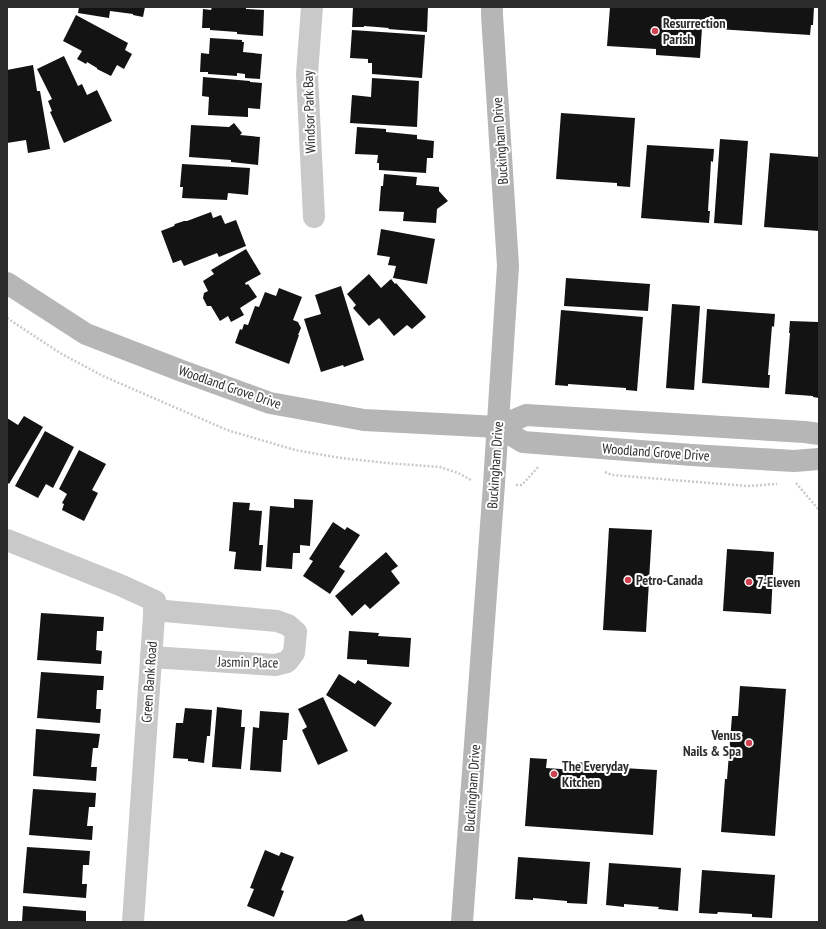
<svg xmlns="http://www.w3.org/2000/svg" width="826" height="929" viewBox="0 0 826 929" font-family="'PT Sans Narrow',sans-serif">
  <style>
    .building { fill: #131313 }
    .lines { fill: none; stroke-linecap: round; stroke-linejoin: round }
    .path { stroke: #c9c9c9; stroke-width: 2.5; stroke-dasharray: 2 2; stroke-linecap: butt }
    .street { stroke: #c9c9c9; stroke-width: 22 }
    .secondary { stroke: #b6b6b6; stroke-width: 22 }
    .poi-dot { fill: #d04151; stroke: #fff; stroke-width: 1.5 }
    .labels { text-anchor: middle; stroke-width: 4; stroke-linejoin: round; paint-order: stroke }
    .poi-label { font-size: 14px; font-weight: bold; fill: #2c2c2c; stroke: #fff; text-anchor: start }
    .street-label { font-size: 14px; fill: #2c2c2c; stroke: #fff }
  </style>
  <rect width="100%" height="100%" fill="#fff"/>
  <!-- building -->
  <g class="building">
    <polygon points="79,7 145,7 143,17 133,15 133,14 110,11 109,18 78,13"/>
    <polygon points="212,7 246,7 246,9 264,10 263,36 237,34 237,32 210,30 210,28 202,28 203,9 211,10"/>
    <polygon points="353,7 428,7 427,32 388,29 389,28 364,26 364,27 352,27"/>
    <polygon points="610,7 814,7 813,25 811,25 810,35 702,28 700,58 656,55 656,49 607,46"/>
    <polygon points="76,15 128,43 125,50 132,54 124,69 117,65 111,76 97,69 97,68 87,62 86,64 77,59 82,51 63,41"/>
    <polygon points="352,30 425,35 422,78 372,74 372,63 368,63 368,59 350,58"/>
    <polygon points="210,38 242,40 242,42 244,42 243,52 262,54 260,79 245,78 245,74 237,73 237,76 208,74 208,72 200,72 201,53 209,54"/>
    <polygon points="64,56 78,86 82,84 87,95 97,90 112,121 64,143 50,112 52,111 48,101 52,99 37,69"/>
    <polygon points="33,65 37,91 40,91 50,149 28,153 26,140 7,143 7,70"/>
    <polygon points="203,77 250,81 250,82 262,83 260,109 248,108 248,117 208,115 209,97 202,96"/>
    <polygon points="372,78 419,81 417,127 350,123 352,95 371,97"/>
    <polygon points="561,113 635,118 630,187 617,186 617,183 556,179"/>
    <polygon points="234,123 242,133 240,135 260,137 258,165 231,162 231,160 189,157 191,125 229,127"/>
    <polygon points="357,127 386,129 386,132 417,135 417,139 434,141 433,158 427,158 426,173 379,170 379,163 377,163 378,155 355,154"/>
    <polygon points="720,139 748,141 742,225 714,223"/>
    <polygon points="647,145 714,149 713,162 711,161 708,211 710,211 709,223 641,218"/>
    <polygon points="770,153 819,157 819,231 764,227"/>
    <polygon points="182,164 250,168 248,195 228,193 227,200 182,198 183,187 180,187"/>
    <polygon points="384,174 417,177 416,185 439,187 439,191 448,201 437,209 436,223 403,221 404,212 379,211 381,186 383,186"/>
    <polygon points="211,212 213,218 221,215 225,224 236,220 246,246 219,257 217,253 184,266 181,260 173,263 161,231 174,226 175,224 184,221 187,221"/>
    <polygon points="381,229 435,239 427,284 393,278 396,266 388,265 390,257 377,255"/>
    <polygon points="246,249 261,274 245,283 246,285 248,284 257,297 240,308 244,315 231,322 228,316 220,321 211,306 207,306 203,298 204,293 208,291 203,281 214,274 211,270"/>
    <polygon points="369,274 381,288 391,279 395,284 396,283 426,317 412,329 407,325 394,336 379,318 369,326 353,308 356,305 347,294"/>
    <polygon points="566,278 650,284 648,311 564,306"/>
    <polygon points="341,286 364,360 344,367 343,365 321,372 304,319 321,314 315,295"/>
    <polygon points="279,288 302,297 293,320 298,322 301,328 298,335 299,335 289,364 235,343 240,329 242,330 244,324 248,325 255,306 259,307 265,292 276,296"/>
    <polygon points="672,304 700,306 694,390 666,388"/>
    <polygon points="707,309 775,314 774,327 772,326 768,375 770,375 769,388 702,383"/>
    <polygon points="561,310 643,317 637,391 626,390 626,388 568,384 568,386 555,385"/>
    <polygon points="790,321 819,322 819,398 813,397 813,396 785,394 790,333 789,333"/>
    <polygon points="24,416 43,427 9,484 7,482 7,418 18,425"/>
    <polygon points="45,431 74,447 53,488 46,484 38,498 15,486"/>
    <polygon points="79,450 106,464 92,490 98,493 84,521 62,510 64,504 62,503 67,494 59,489"/>
    <polygon points="294,499 313,500 310,546 300,545 300,553 293,553 292,569 266,567 270,506 294,508"/>
    <polygon points="233,502 250,503 249,510 262,511 259,545 263,545 261,571 234,569 236,552 229,551"/>
    <polygon points="333,522 345,530 347,527 360,535 339,567 345,571 330,594 303,576 313,561 309,559"/>
    <polygon points="609,528 652,530 646,632 603,630"/>
    <polygon points="727,549 774,552 771,614 723,611"/>
    <polygon points="386,552 398,566 391,571 400,583 370,609 365,604 352,616 335,596"/>
    <polygon points="41,613 104,617 103,631 97,631 96,650 102,651 101,664 37,660"/>
    <polygon points="349,631 379,633 378,636 411,638 409,667 367,664 367,660 347,659"/>
    <polygon points="41,672 104,676 103,690 97,690 96,709 101,709 100,723 37,718"/>
    <polygon points="339,674 355,684 358,680 392,703 375,727 326,695"/>
    <polygon points="740,686 786,689 775,836 721,832 725,779 727,779 732,716 738,716"/>
    <polygon points="323,697 348,751 318,765 302,730 307,727 298,709"/>
    <polygon points="217,707 242,710 241,727 245,727 241,769 212,767"/>
    <polygon points="185,708 212,710 210,736 207,736 204,763 188,761 188,759 173,758 176,723 183,723"/>
    <polygon points="260,711 289,713 287,740 283,740 281,772 250,770 253,727 259,728"/>
    <polygon points="36,729 100,734 98,748 93,748 91,767 97,767 96,781 33,776"/>
    <polygon points="530,758 547,759 546,768 576,770 577,762 596,764 595,771 623,773 623,768 657,770 653,835 525,826"/>
    <polygon points="33,789 96,793 95,807 89,807 87,826 93,826 92,840 29,835"/>
    <polygon points="27,847 90,851 89,865 83,865 82,884 87,884 86,898 23,893"/>
    <polygon points="265,850 279,856 281,852 294,857 281,890 284,891 274,917 247,906 254,889 250,888"/>
    <polygon points="518,857 590,862 587,904 567,903 567,901 533,898 533,900 515,899"/>
    <polygon points="609,863 681,868 678,911 658,909 659,907 624,904 624,907 606,905"/>
    <polygon points="702,870 775,875 772,918 752,917 752,914 718,912 717,914 699,913"/>
    <polygon points="23,906 86,911 86,922 22,922"/>
    <polygon points="362,914 365,922 344,922"/>
  </g>
  <g class="lines">
    <!-- path -->
    <g class="path">
      <polyline points="7,318 60,353 103,376 227,430 295,450 341,458 387,463 440,467 458,473 471,480"/>
      <polyline points="605,472 612,475 747,486 777,484"/>
      <polyline points="796,483 819,510"/>
      <polyline points="516,485 522,485 538,467"/>
    </g>
    <!-- street -->
    <g class="street">
      <polyline points="312,7 307,74 314,217"/>
      <polyline points="7,540 120,585 155,601 133,922"/>
      <polyline points="151,657 275,665 287,662 294,653 296,632 288,625 277,621 154,610"/>
    </g>
    <!-- secondary -->
    <g class="secondary">
      <polyline points="7,283 86,334 182,371 270,403 364,420 498,427 526,415 805,432 819,434"/>
      <polyline points="498,427 523,442 692,455 794,461 819,459"/>
      <polyline points="462,922 494,484 508,266 492,15 492,7"/>
    </g>
  </g>
  <!-- markers -->
  <g class="poi-dot">
    <circle cx="655" cy="31" r="4"/>
    <circle cx="628" cy="580" r="4"/>
    <circle cx="749" cy="582" r="4"/>
    <circle cx="749" cy="743" r="4"/>
    <circle cx="554" cy="774" r="4"/>
  </g>
  <g class="labels">
    <!-- poi labels -->
    <g class="poi-label">
      <text x="663" y="28">Resurrection<tspan x="663" dy="16">Parish</tspan></text>
      <text x="636" y="585">Petro-Canada</text>
      <text x="757" y="587">7-Eleven</text>
      <text x="741" y="740" text-anchor="end">Venus<tspan x="741" dy="16">Nails &amp; Spa</tspan></text>
      <text x="562" y="771">The Everyday<tspan x="562" dy="16">Kitchen</tspan></text>
    </g>
    <!-- street labels -->
    <g class="street-label">
      <text transform="translate(309 112) rotate(-92)" y="5">Windsor Park Bay</text>
      <text transform="translate(500 141) rotate(-94)" y="5">Buckingham Drive</text>
      <text transform="translate(230 387) rotate(19)" y="5">Woodland Grove Drive</text>
      <text transform="translate(656 452) rotate(4)" y="5">Woodland Grove Drive</text>
      <text transform="translate(495 465) rotate(-86)" y="5">Buckingham Drive</text>
      <text transform="translate(248 662) rotate(1)" y="5">Jasmin Place</text>
      <text transform="translate(149 682) rotate(-86)" y="5">Green Bank Road</text>
      <text transform="translate(472 788) rotate(-86)" y="5">Buckingham Drive</text>
    </g>
  </g>
  <!-- border -->
  <rect width="826" height="929" fill="none" stroke="#2c2c2c" stroke-width="16"/>
</svg>
